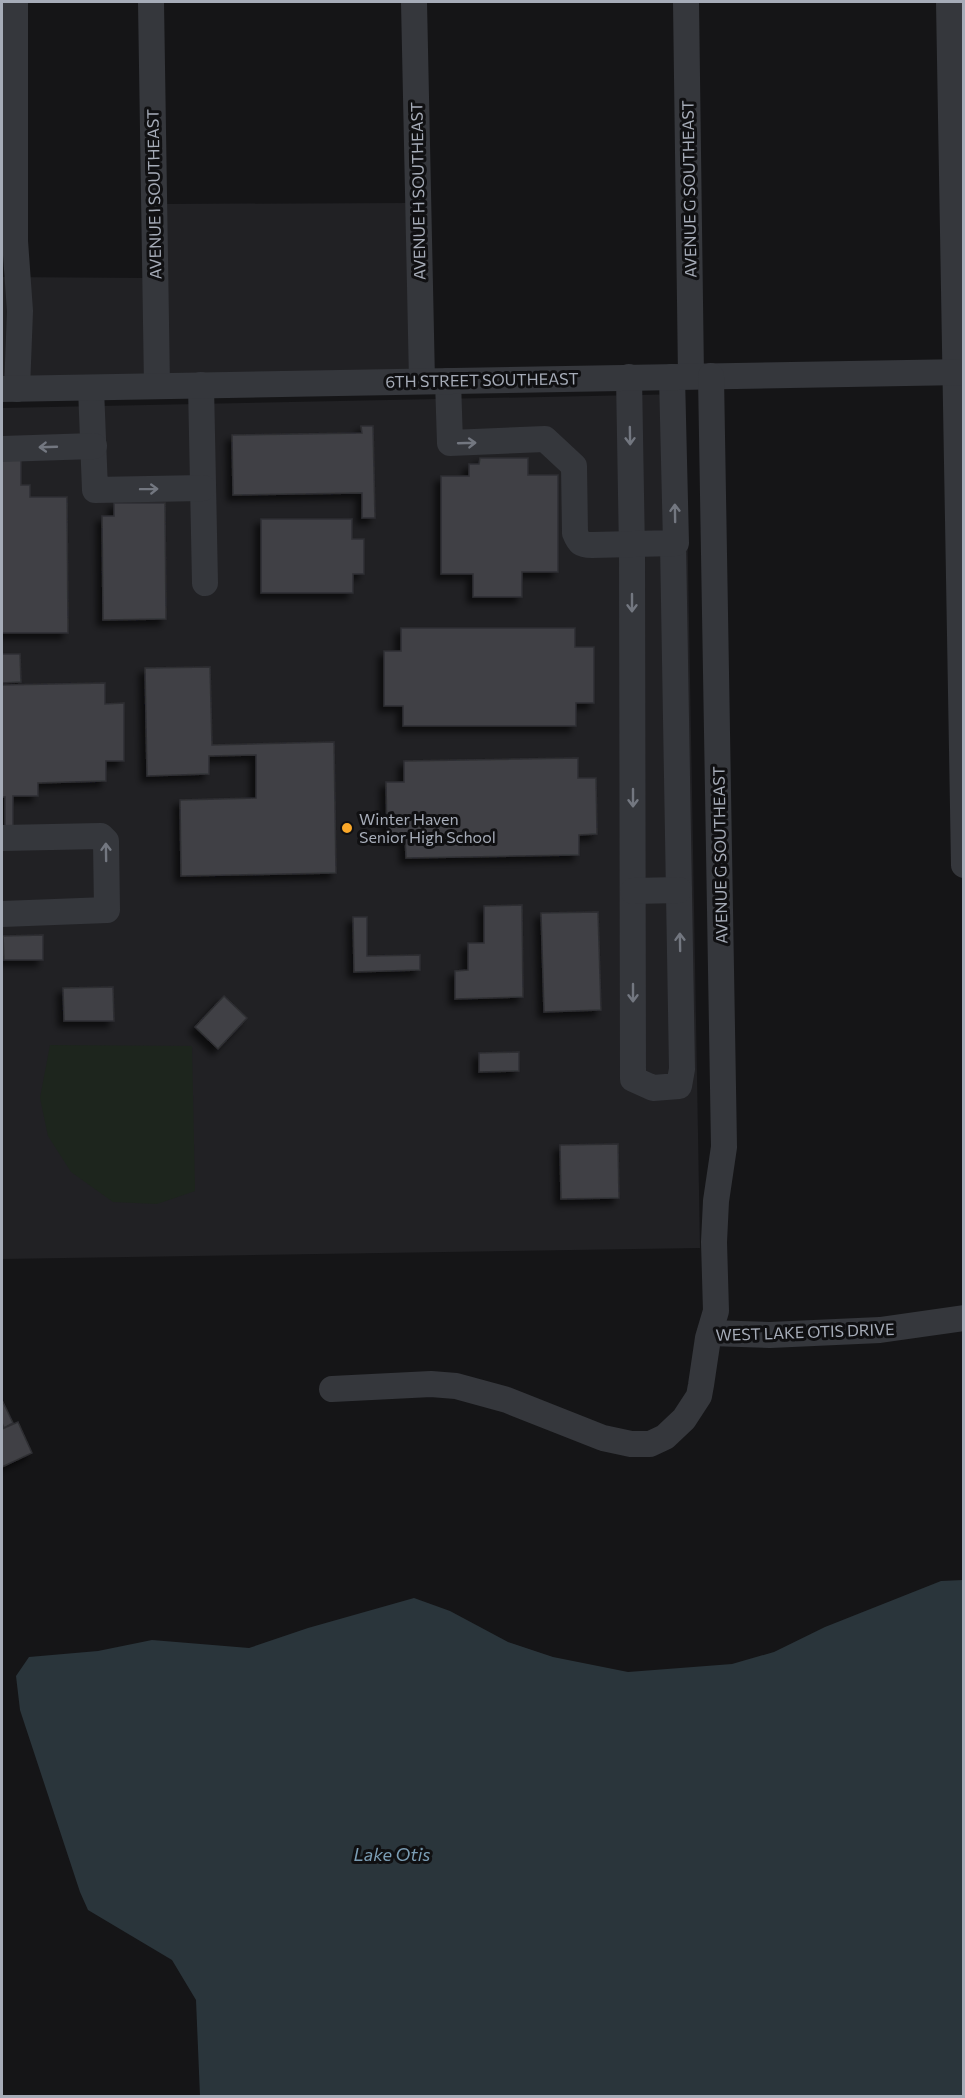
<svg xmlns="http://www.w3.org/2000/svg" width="965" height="2098" viewBox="0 0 965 2098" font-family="Commissioner,sans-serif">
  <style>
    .built { fill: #212124 }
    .green { fill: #1d251d }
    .water { fill: #2a353b }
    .building { fill: #3f4044; stroke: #2f2f33; stroke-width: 1.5; filter: url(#shadow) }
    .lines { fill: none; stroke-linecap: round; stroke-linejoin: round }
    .minor { stroke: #35373c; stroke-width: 26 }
    .oneway { stroke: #737780 }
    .poi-dot { fill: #fba829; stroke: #101012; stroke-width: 2 }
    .labels { text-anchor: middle; stroke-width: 6; stroke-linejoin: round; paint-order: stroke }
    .street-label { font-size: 16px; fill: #a6acb8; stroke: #101012 }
    .poi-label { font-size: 16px; fill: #a6acb8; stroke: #101012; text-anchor: start }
    .water-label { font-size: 18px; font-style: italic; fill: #7b9db4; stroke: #101012 }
  </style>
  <defs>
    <filter id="shadow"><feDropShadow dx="-5.5" dy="5.5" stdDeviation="3" flood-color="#0009"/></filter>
  </defs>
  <rect width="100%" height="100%" fill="#151517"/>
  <!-- built -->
  <g class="built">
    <polygon points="408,203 412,372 167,377 164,204"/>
    <polygon points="2,277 145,278 147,378 2,380"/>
    <polygon points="685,394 700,1248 2,1259 2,408"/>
  </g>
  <!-- green -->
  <polygon class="green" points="50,1045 192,1046 195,1191 157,1204 113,1202 71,1172 48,1136 40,1098"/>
  <!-- water -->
  <polygon class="water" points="963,1580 963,2096 200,2096 196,2000 172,1960 88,1910 80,1892 20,1710 16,1676 29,1657 98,1651 152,1640 249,1648 308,1628 414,1598 450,1611 508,1642 553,1657 628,1672 732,1664 774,1652 825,1627 941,1581"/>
  <!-- building -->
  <g class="building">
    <polygon points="361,426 373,426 375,518 362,518 362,493 233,495 232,435 362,433"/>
    <polygon points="2,457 21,457 21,485 30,485 30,497 67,497 68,633 2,633"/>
    <polygon points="480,458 528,458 528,475 558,475 558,572 522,572 522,597 473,597 473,574 441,574 441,476 469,476 469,464 479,464"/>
    <polygon points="114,503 165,503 166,619 103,620 102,516 114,516"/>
    <polygon points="261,519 352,519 352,539 364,539 364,574 353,574 353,593 261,593"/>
    <polygon points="401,628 575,628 575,647 594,647 594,703 576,703 576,726 403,726 403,706 384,706 384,651 401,651"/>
    <polygon points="2,654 20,654 21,682 2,683"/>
    <polygon points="210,667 212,745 334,742 336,873 181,876 180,800 256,798 256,755 209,756 209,774 147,776 145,668"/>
    <polygon points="105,683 105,704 124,703 124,761 106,761 106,781 38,783 38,796 13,796 13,827 5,827 5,797 2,797 2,685"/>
    <polygon points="578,758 578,778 596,778 597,834 579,835 579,855 406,858 405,837 387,838 386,782 404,782 404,761"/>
    <polygon points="522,905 523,997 455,999 455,971 468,970 468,943 484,943 484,906"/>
    <polygon points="598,912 601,1010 544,1012 541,913"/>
    <polygon points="353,917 367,917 367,956 420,955 420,970 354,972"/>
    <polygon points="43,935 43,960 4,960 3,936"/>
    <polygon points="113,987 114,1021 64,1021 63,988"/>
    <polygon points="224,996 247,1018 218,1049 195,1027"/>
    <polygon points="519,1052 519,1071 479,1072 479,1053"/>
    <polygon points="618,1144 619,1198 561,1199 560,1145"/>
    <polygon points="2,1400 13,1423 4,1428 2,1423"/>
    <polygon points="18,1422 32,1453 2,1467 2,1429"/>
  </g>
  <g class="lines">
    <!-- minor -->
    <g class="minor">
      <polyline points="15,2 15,241 20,311 17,389"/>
      <polyline points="151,2 157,386"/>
      <polyline points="414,2 422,381"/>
      <polyline points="686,2 691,376"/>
      <polyline points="949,2 964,865"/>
      <polyline points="629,377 632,552 633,1079 653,1088 679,1086 682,1069 673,543"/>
      <path d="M 448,381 L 450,443 L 545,439 L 574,466 L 575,533 C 579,543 581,545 592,545 L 676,543 L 672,377"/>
      <polyline points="201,385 205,583"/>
      <polyline points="91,388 95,490 203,488"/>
      <polyline points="2,389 964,372"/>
      <polyline points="2,449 94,446"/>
      <polyline points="2,838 101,836 106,841 107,910 2,914"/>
      <polyline points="633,891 679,890"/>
      <polyline points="710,1333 770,1335 880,1330 964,1318"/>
      <polyline points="332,1389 431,1384 456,1386 507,1400 603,1438 631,1444 650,1444 665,1437 684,1419 699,1396 701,1385 708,1338 716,1311 714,1242 716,1201 724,1147 711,376"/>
    </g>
  </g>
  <!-- one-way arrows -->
  <defs><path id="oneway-shaft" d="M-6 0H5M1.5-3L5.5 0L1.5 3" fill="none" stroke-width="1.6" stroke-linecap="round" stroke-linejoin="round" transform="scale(1.5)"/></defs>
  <g class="oneway">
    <use href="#oneway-shaft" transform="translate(630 436) rotate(89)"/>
    <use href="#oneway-shaft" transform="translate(467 443) rotate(-2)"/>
    <use href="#oneway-shaft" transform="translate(48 447) rotate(178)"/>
    <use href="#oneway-shaft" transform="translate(149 489) rotate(-1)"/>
    <use href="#oneway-shaft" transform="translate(675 513) rotate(-91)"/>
    <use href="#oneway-shaft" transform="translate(632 603) rotate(90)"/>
    <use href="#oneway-shaft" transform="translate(633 798) rotate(90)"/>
    <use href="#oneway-shaft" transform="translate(106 852) rotate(-91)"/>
    <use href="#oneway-shaft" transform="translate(680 942) rotate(-91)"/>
    <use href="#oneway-shaft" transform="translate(633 993) rotate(90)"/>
  </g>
  <!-- markers -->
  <circle class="poi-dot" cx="347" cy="828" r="6"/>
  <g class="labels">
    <!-- street labels -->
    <g class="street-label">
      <text transform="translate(689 189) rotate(-91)" y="6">AVENUE G SOUTHEAST</text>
      <text transform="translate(418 191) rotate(-91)" y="6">AVENUE H SOUTHEAST</text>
      <text transform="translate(154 194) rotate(-91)" y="6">AVENUE I SOUTHEAST</text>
      <text transform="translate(482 380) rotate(-1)" y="6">6TH STREET SOUTHEAST</text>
      <text transform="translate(720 855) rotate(-91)" y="6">AVENUE G SOUTHEAST</text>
      <text transform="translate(805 1332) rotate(-2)" y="6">WEST LAKE OTIS DRIVE</text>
    </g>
    <!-- poi labels -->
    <g class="poi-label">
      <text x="359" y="825">Winter Haven<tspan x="359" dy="18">Senior High School</tspan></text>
    </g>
    <!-- water labels -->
    <g class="water-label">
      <text x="392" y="1861">Lake Otis</text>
    </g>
  </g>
  <!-- border -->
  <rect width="965" height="2098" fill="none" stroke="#a6acb8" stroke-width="6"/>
</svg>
